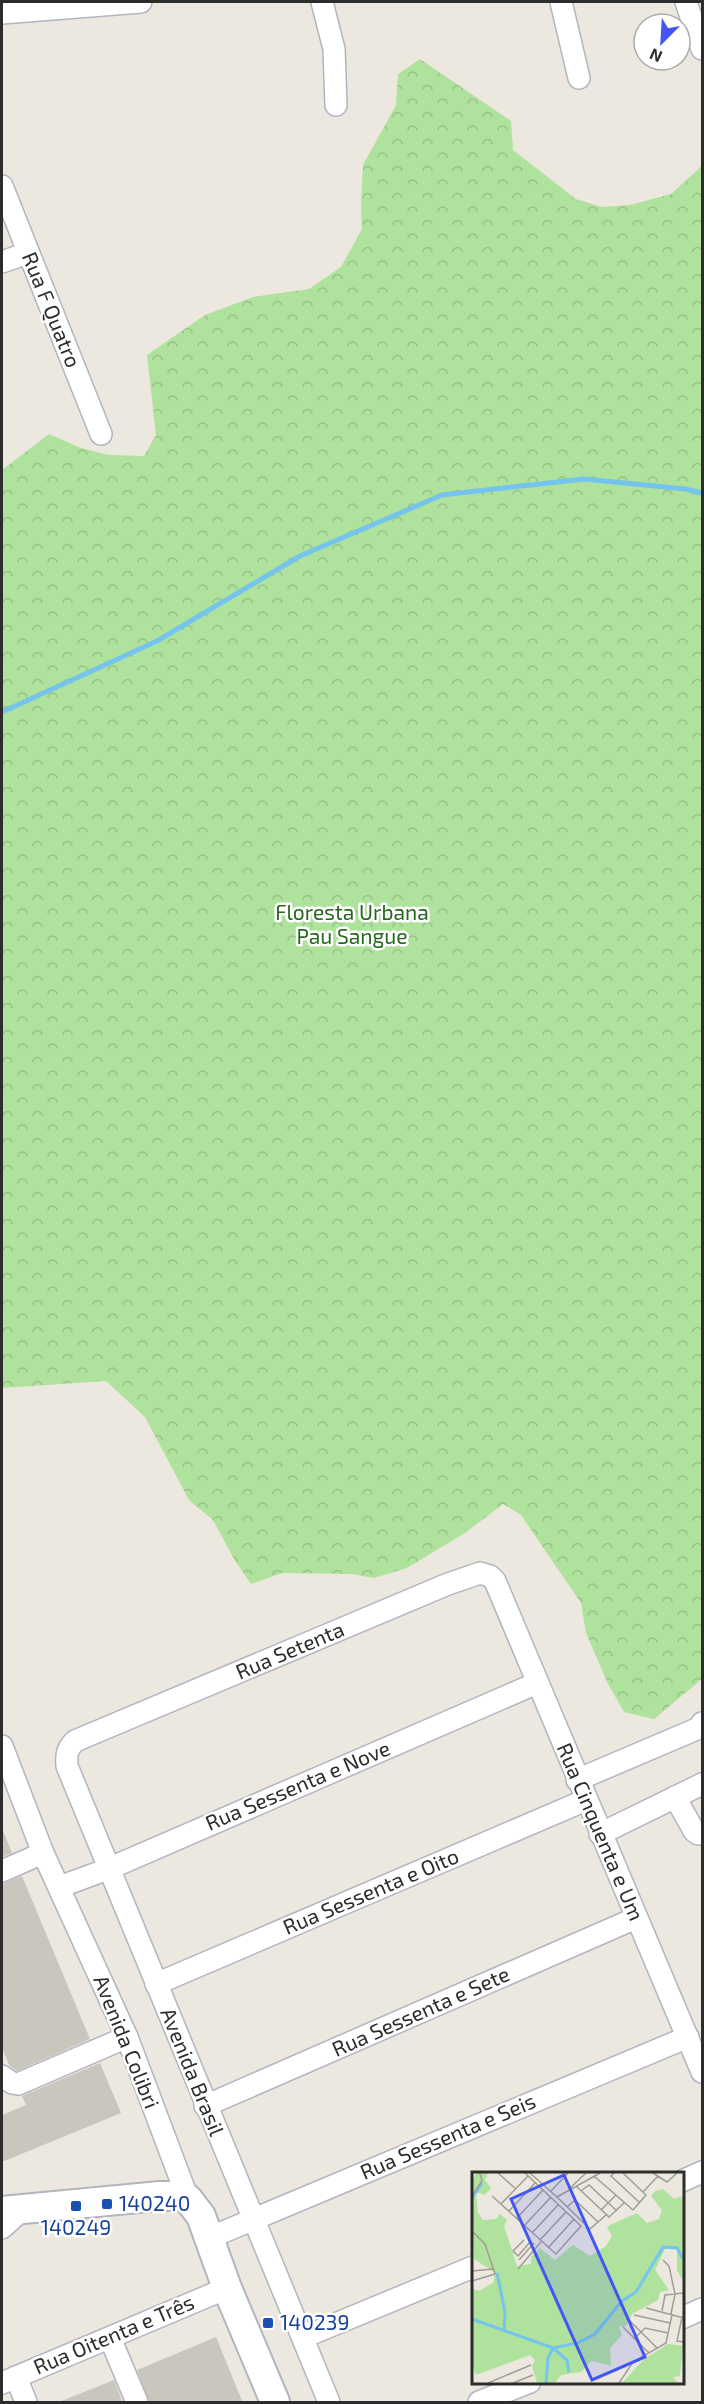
<svg xmlns="http://www.w3.org/2000/svg" width="704" height="2404" viewBox="0 0 704 2404" font-family="'Exo 2',sans-serif">
  <style>
    .forest { fill: url(#forest-crowns) }
    .lines { fill: none; stroke-linecap: round; stroke-linejoin: round }
    .stream { stroke: #74c4ed; stroke-width: 5 }
    .building { fill: #c9c6bd }
    .minor-casing { stroke: #b2b4bf; stroke-width: 24 }
    .secondary-casing { stroke: #b2b4bf; stroke-width: 32 }
    .minor { stroke: #fff; stroke-width: 21 }
    .secondary { stroke: #fff; stroke-width: 28 }
    .transit-dot { fill: #1a4fb4; stroke: #fff; stroke-width: 2 }
    .labels { text-anchor: middle; stroke-width: 5; stroke-linejoin: round; paint-order: stroke }
    .street-label { font-size: 21px; fill: #2c2c2c; stroke: #fff }
    .park-label { font-size: 21px; fill: #26691c; stroke: #fff }
    .transit-label { font-size: 21px; fill: #164399; stroke: #fff; text-anchor: start }
    .inset-river { fill: none; stroke: #74c4ed; stroke-width: 3 }
    .inset-road { fill: none; stroke: #a09d97; stroke-width: 1.5 }
    .view { fill: #4256f7; fill-opacity: 0.15; stroke: #4256f7; stroke-width: 3 }
    .inset-edge { fill: none; stroke: #2c2c2c; stroke-width: 3 }
  </style>
  <defs>
    <pattern id="forest-crowns" width="20" height="18" patternUnits="userSpaceOnUse" patternTransform="scale(1.5)"><rect width="20" height="18" fill="#afe29c"/><path d="M2 6a3 3 0 1 1 6 0M12 15a3 3 0 1 1 6 0" fill="none" stroke="#97c287"/></pattern>
  </defs>
  <rect width="100%" height="100%" fill="#ede8df"/>
  <!-- forest -->
  <polygon class="forest" points="420,59 511,121 513,150 576,199 602,207 630,205 671,194 702,166 702,1679 654,1719 624,1712 608,1684 586,1633 581,1603 521,1515 503,1504 465,1533 407,1568 374,1578 351,1574 282,1573 251,1584 234,1559 213,1520 189,1500 145,1417 106,1381 2,1388 2,470 49,434 81,448 109,455 144,456 156,435 147,355 205,315 253,297 309,289 341,267 362,229 361,207 363,165 396,105 398,74"/>
  <g class="lines">
    <!-- stream -->
    <polyline class="stream" points="2,712 157,641 300,556 442,495 584,479 685,489 702,493"/>
  </g>
  <!-- building -->
  <g class="building">
    <polygon points="2,1828 12,1853 2,1857"/>
    <polygon points="22,1876 90,2039 17,2071 9,2065 2,2047 2,1884"/>
    <polygon points="100,2063 121,2113 2,2162 2,2115 26,2105 22,2096"/>
    <polygon points="216,2337 243,2403 150,2403 137,2370"/>
    <polygon points="114,2380 123,2403 59,2403 59,2402"/>
  </g>
  <g class="lines">
    <!-- minor casing -->
    <g class="minor-casing">
      <g id="minor">
        <polyline points="322,2 334,49 336,105"/>
        <polyline points="561,2 579,78"/>
        <polyline points="686,2 702,49"/>
        <polyline points="2,13 141,2"/>
        <polyline points="2,186 101,434"/>
        <polyline points="2,262 28,253"/>
        <polyline points="2,1746 43,1853 127,2037 188,2199"/>
        <polyline points="577,1780 699,1728 702,1723"/>
        <polyline points="675,1797 694,1831 698,1834 702,1833"/>
        <polyline points="600,1834 702,1784"/>
        <polyline points="2,1871 43,1853"/>
        <polyline points="59,1887 108,1869 537,1683"/>
        <polyline points="156,1984 586,1800"/>
        <polyline points="2,2076 12,2083 18,2084 127,2037"/>
        <polyline points="205,2106 636,1918"/>
        <polyline points="682,2181 702,2172"/>
        <polyline points="2,2228 23,2209"/>
        <polyline points="209,2238 688,2037"/>
        <polyline points="682,2318 702,2309"/>
        <polyline points="304,2337 473,2267"/>
        <polyline points="110,2338 137,2402"/>
        <polyline points="16,2377 26,2402"/>
        <polyline points="2,2383 227,2288"/>
        <path d="M 329,2402 L 67,1766 C 66,1755 67,1749 75,1741 L 448,1584 L 480,1573 L 490,1576 L 495,1581 L 702,2072"/>
        <polyline points="479,2402 530,2382"/>
      </g>
    </g>
    <!-- secondary casing -->
    <g class="secondary-casing">
      <polyline id="secondary" points="2,2211 160,2196 178,2196 188,2199 201,2216 227,2288 275,2402"/>
    </g>
    <!-- minor -->
    <use href="#minor" class="minor"/>
    <!-- secondary -->
    <use href="#secondary" class="secondary"/>
  </g>
  <!-- markers -->
  <g class="transit-dot">
    <rect x="101" y="2198" width="12" height="12" rx="3"/>
    <rect x="70" y="2200" width="12" height="12" rx="3"/>
    <rect x="262" y="2317" width="12" height="12" rx="3"/>
  </g>
  <g class="labels">
    <!-- street labels -->
    <g class="street-label">
      <text transform="translate(51 310) rotate(68)" y="7">Rua F Quatro</text>
      <text transform="translate(290 1651) rotate(-23)" y="7">Rua Setenta</text>
      <text transform="translate(298 1786) rotate(-23)" y="7">Rua Sessenta e Nove</text>
      <text transform="translate(600 1832) rotate(67)" y="7">Rua Cinquenta e Um</text>
      <text transform="translate(371 1892) rotate(-23)" y="7">Rua Sessenta e Oito</text>
      <text transform="translate(421 2012) rotate(-24)" y="7">Rua Sessenta e Sete</text>
      <text transform="translate(126 2042) rotate(68)" y="7">Avenida Colibri</text>
      <text transform="translate(192 2072) rotate(68)" y="7">Avenida Brasil</text>
      <text transform="translate(448 2137) rotate(-23)" y="7">Rua Sessenta e Seis</text>
      <text transform="translate(114 2335) rotate(-23)" y="7">Rua Oitenta e Três</text>
    </g>
    <!-- park labels -->
    <g class="park-label">
      <text x="352" y="920">Floresta Urbana<tspan x="352" dy="24">Pau Sangue</tspan></text>
    </g>
    <!-- transit labels -->
    <g class="transit-label">
      <text x="119" y="2211">140240</text>
      <text x="76" y="2235" text-anchor="middle">140249</text>
      <text x="280" y="2330">140239</text>
    </g>
  </g>
  <!-- overview -->
  <g transform="translate(472 2172)">
    <rect width="212" height="212" fill="#ede8df"/>
    <path d="M 4,1 L 16,1 L 13,8 L 19,16 L 13,23 L 4,20 L 6,41 L 11,48 L 24,47 L 28,42 L 35,48 L 32,54 L 45,94 L 59,92 L 59,85 L 68,76 L 83,88 L 101,73 L 118,84 L 134,74 L 140,64 L 135,55 L 138,53 L 165,41 L 175,51 L 187,47 L 190,38 L 179,24 L 183,19 L 191,17 L 202,27 L 211,24 L 211,109 L 205,98 L 205,76 L 193,77 L 183,98 L 197,118 L 188,120 L 186,128 L 160,142 L 154,154 L 147,155 L 150,163 L 138,176 L 139,194 L 120,189 L 109,200 L 89,203 L 83,211 L 65,211 L 60,194 L 63,188 L 58,183 L 4,203 L 0,192 L 0,117 L 7,119 L 22,110 L 22,100 L 2,87 L 0,9 ZM 196,172 L 211,174 L 208,204 L 201,205 L 206,211 L 150,211 L 172,187 Z" fill="#afe29c"/>
    <path class="inset-river" d="M 0,26 L 10,11M 25,101 L 33,140 L 32,159M 0,147 L 81,176 L 105,171 L 123,162 L 150,129 L 164,120 L 191,75 L 205,76 L 212,88M 74,211 L 76,186 L 81,176 L 95,188 L 97,200"/>
    <path class="inset-road" d="M 26,1 L 44,17M 58,1 L 85,25 L 128,1M 142,1 L 139,4 L 168,31M 181,1 L 195,10 L 205,1M 122,4 L 161,38 L 174,23 L 151,1M 104,14 L 137,45 L 152,31M 98,16 L 114,1M 79,19 L 96,1M 109,19 L 117,13 L 145,39M 171,20 L 186,4M 0,24 L 10,9 L 8,1M 20,24 L 84,82 L 109,54 L 53,1M 85,25 L 118,57 L 134,43M 29,32 L 56,4M 95,35 L 103,28 L 126,50M 129,38 L 144,23M 37,39 L 64,10M 44,47 L 71,18M 52,54 L 79,25M 0,59 L 13,72 L 23,102 L 0,109M 60,61 L 86,33M 52,68 L 41,79 L 46,84 L 58,70 L 61,72M 68,68 L 94,40M 76,76 L 102,47M 47,88 L 62,71M 191,88 L 197,94 L 203,122 L 199,142M 46,97 L 69,70M 0,99 L 21,97M 174,136 L 212,146M 190,139 L 193,123 L 212,121M 162,143 L 198,151M 210,145 L 205,169 L 212,170M 156,147 L 185,176M 151,155 L 177,181M 162,167 L 173,156 L 196,161M 16,211 L 59,193M 41,211 L 61,203M 147,211 L 161,190 L 194,171 L 200,143"/>
    <path class="view" d="M 92,3 L 173,185 L 120,208 L 39,27 Z"/>
    <rect width="212" height="212" class="inset-edge"/>
  </g>
  <!-- border -->
  <rect width="704" height="2404" fill="none" stroke="#2c2c2c" stroke-width="6"/>
  <!-- north arrow -->
  <g transform="translate(662 42) rotate(204)"><circle r="28" fill="#ffffff" stroke="#ababab" stroke-width="1.5"/>
  <path d="M0-4.5L10 22L0 15L-10 22Z" fill="#4256f7"/>
  <text y="-9" font-size="16" font-weight="bold" text-anchor="middle" fill="#2c2c2c">N</text>
  </g>
</svg>
